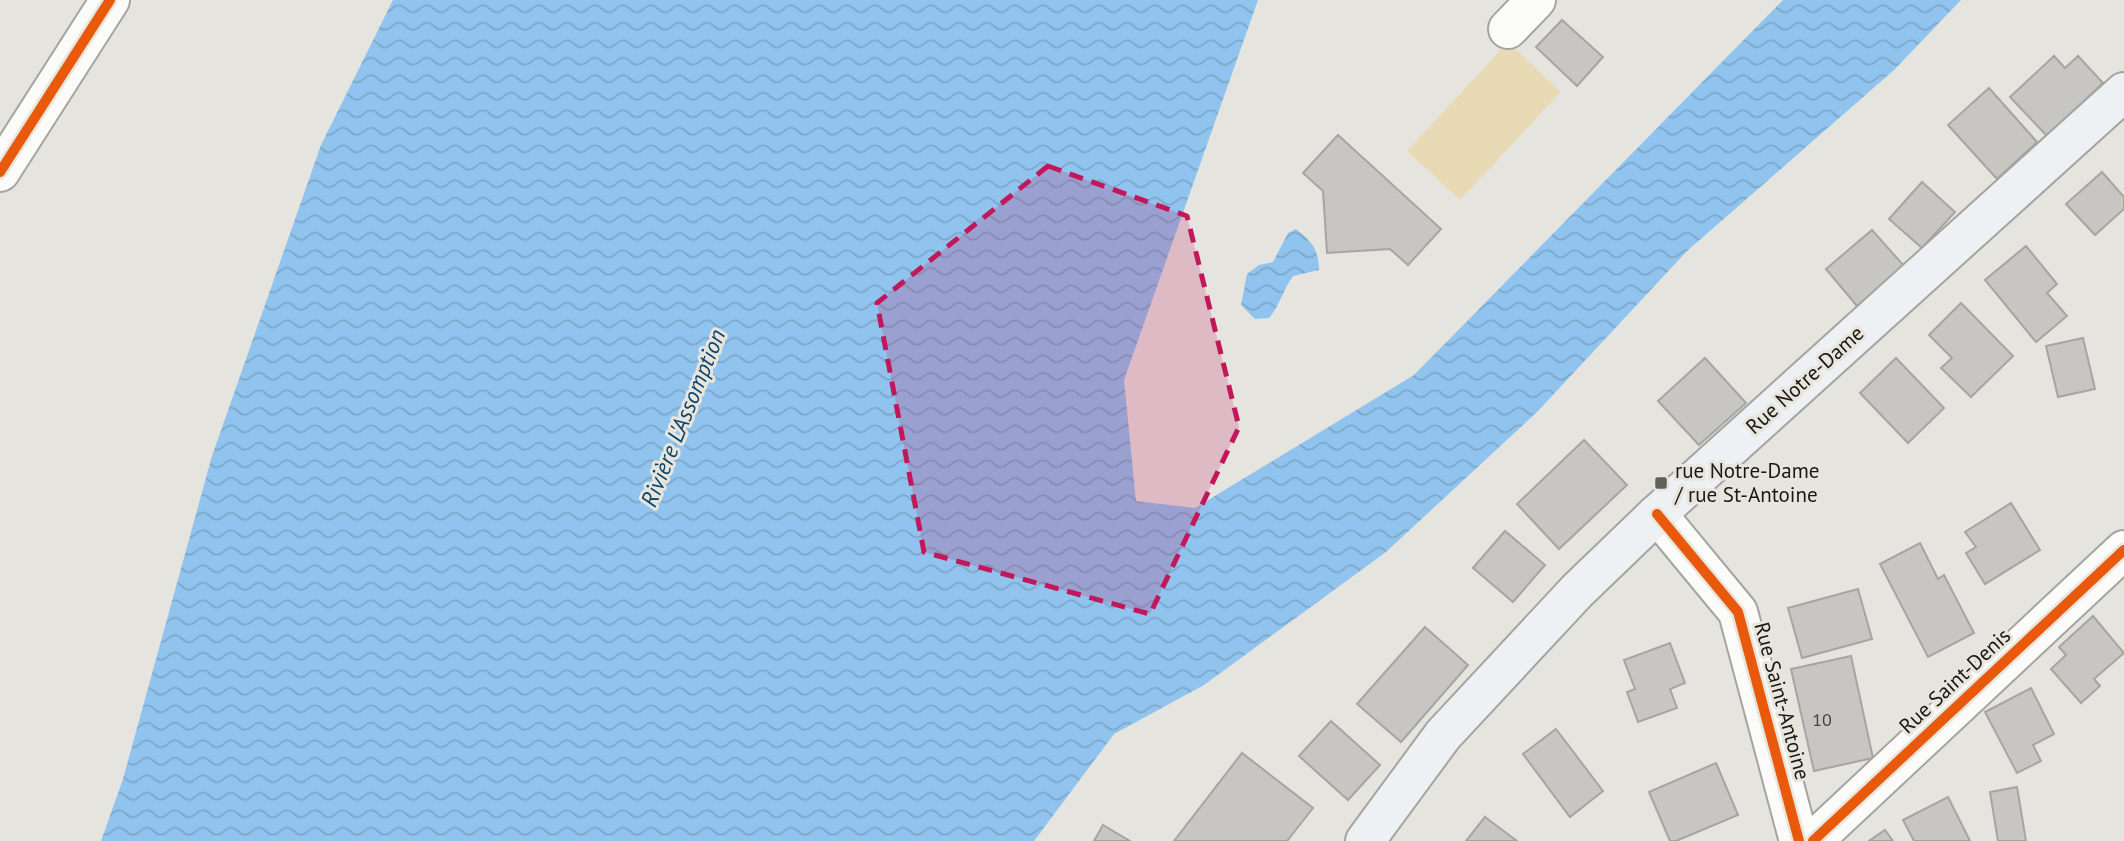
<svg xmlns="http://www.w3.org/2000/svg" width="2124" height="841" viewBox="0 0 2124 841" font-family="'PT Sans',sans-serif">
  <style>
    .garden { fill: #e9dab6 }
    .water { fill: url(#water-waves) }
    .building { fill: #c7c6c2; stroke: #a6a5a1; stroke-width: 2 }
    .lines { fill: none; stroke-linecap: round; stroke-linejoin: round }
    .minor-casing { stroke: #a5a4a0; stroke-width: 42 }
    .tertiary-casing { stroke: #a5a4a0; stroke-width: 42 }
    .secondary-casing { stroke: #a5a4a0; stroke-width: 42 }
    .minor { stroke: #fbfbfa; stroke-width: 38 }
    .tertiary { stroke: #fbfbfa; stroke-width: 38 }
    .secondary { stroke: #edf1f3; stroke-width: 38 }
    .cycleway-casing { stroke: #e8e5dc; stroke-width: 15 }
    .cycleway { stroke: #e8590c; stroke-width: 10 }
    .marked { fill: #c2185b; fill-opacity: 0.2; stroke: #c2185b; stroke-width: 5; stroke-dasharray: 14 9; stroke-linejoin: round }
    .poi-dot { fill: #605f5c; stroke: #e8e5dc; stroke-width: 2.5 }
    .labels { text-anchor: middle; stroke-width: 6; stroke-linejoin: round; paint-order: stroke }
    .number-label { font-size: 18px; fill: #444440 }
    .street-label { font-size: 21px; fill: #191815; stroke: #e8e5dc }
    .poi-label { font-size: 21px; fill: #191815; stroke: #e8e5dc; text-anchor: start }
    .water-label { font-size: 23px; font-style: italic; fill: #0c456d; stroke: #e8e5dc }
  </style>
  <defs>
    <pattern id="water-waves" width="16" height="10" patternUnits="userSpaceOnUse" patternTransform="scale(1.75)"><rect width="16" height="10" fill="#90c4ee"/><path d="M0 5q4-4 8 0t8 0" fill="none" stroke="#7ca8cb"/></pattern>
  </defs>
  <rect width="100%" height="100%" fill="#e5e4df"/>
  <!-- garden -->
  <polygon class="garden" points="1508,42 1561,92 1460,200 1407,151"/>
  <!-- water -->
  <g class="water">
    <polygon points="393,0 1258,0 1124,380 1136,501 1195,508 1414,375 1783,0 1961,0 1894,70 1687,251 1538,411 1386,552 1204,685 1114,734 1034,841 101,841 123,779 212,456 321,145"/>
    <path d="M 1296,229 C 1313,243 1318,248 1319,270 L 1293,276 C 1283,290 1280,305 1269,318 L 1255,319 L 1241,305 L 1247,274 L 1259,265 L 1273,262 L 1288,233 Z"/>
  </g>
  <!-- building -->
  <g class="building">
    <polygon points="1562,20 1603,57 1577,86 1536,47"/>
    <polygon points="2054,56 2065,68 2078,56 2103,83 2047,136 2010,97"/>
    <polygon points="1989,88 2037,142 1997,179 1948,125"/>
    <polygon points="1338,135 1441,229 1408,265 1390,249 1327,253 1323,191 1303,173"/>
    <polygon points="2102,172 2124,197 2124,209 2095,235 2066,204"/>
    <polygon points="1922,182 1955,212 1922,248 1889,219"/>
    <polygon points="1872,230 1904,266 1857,306 1826,269"/>
    <polygon points="2026,246 2057,284 2047,293 2067,316 2036,342 1985,280"/>
    <polygon points="1961,303 2013,356 1971,397 1941,368 1952,358 1929,335"/>
    <polygon points="2083,338 2095,389 2058,397 2046,346"/>
    <polygon points="1705,358 1746,403 1699,445 1658,401"/>
    <polygon points="1896,358 1944,408 1908,443 1860,393"/>
    <polygon points="1584,440 1627,485 1559,549 1517,504"/>
    <polygon points="2011,503 2040,550 1985,584 1966,553 1976,547 1965,532"/>
    <polygon points="1505,531 1545,565 1513,602 1473,568"/>
    <polygon points="1920,543 1938,579 1944,575 1974,633 1928,657 1880,564"/>
    <polygon points="1858,589 1872,639 1802,658 1788,608"/>
    <polygon points="2093,616 2124,653 2094,679 2100,686 2081,703 2051,669 2066,655 2059,647"/>
    <polygon points="1425,627 1468,665 1401,742 1357,704"/>
    <polygon points="1670,643 1685,683 1670,689 1677,708 1638,722 1627,692 1635,689 1624,660"/>
    <polygon points="1851,656 1873,758 1814,771 1791,669"/>
    <polygon points="2031,688 2054,734 2033,745 2041,761 2017,773 1985,712"/>
    <polygon points="1331,721 1380,765 1348,800 1299,756"/>
    <polygon points="1556,729 1603,791 1570,817 1523,754"/>
    <polygon points="1242,753 1313,808 1287,841 1174,841"/>
    <polygon points="1716,763 1738,815 1676,841 1670,841 1649,792"/>
    <polygon points="2017,787 2026,841 1998,841 1990,792"/>
    <polygon points="1948,797 1970,841 1914,841 1903,820"/>
    <polygon points="1485,817 1517,841 1466,841"/>
    <polygon points="1103,825 1130,841 1094,841"/>
    <polygon points="1885,830 1893,841 1869,841"/>
  </g>
  <g class="lines">
    <!-- minor casing -->
    <g class="minor-casing">
      <g id="minor">
        <polyline points="1508,29 1536,0"/>
        <polyline points="1657,514 1738,612 1799,841"/>
        <polyline points="1813,841 2124,550"/>
      </g>
    </g>
    <!-- tertiary casing -->
    <g class="tertiary-casing">
      <polyline id="tertiary" points="0,172 110,0"/>
    </g>
    <!-- secondary casing -->
    <g class="secondary-casing">
      <polyline id="secondary" points="1365,841 1443,735 1577,591 1657,514 2124,92"/>
    </g>
    <!-- minor -->
    <use href="#minor" class="minor"/>
    <!-- tertiary -->
    <use href="#tertiary" class="tertiary"/>
    <!-- secondary -->
    <use href="#secondary" class="secondary"/>
    <!-- cycleway casing -->
    <g class="cycleway-casing">
      <g id="cycleway">
        <polyline points="0,172 110,0"/>
        <polyline points="1657,514 1738,612 1799,841"/>
        <polyline points="1813,841 2124,550"/>
      </g>
    </g>
    <!-- cycleway -->
    <use href="#cycleway" class="cycleway"/>
  </g>
  <!-- marked area -->
  <path class="marked" d="M 1048,166 L 1187,216 L 1239,427 L 1150,614 L 924,552 L 877,303 Z"/>
  <!-- markers -->
  <rect class="poi-dot" x="1654" y="476" width="14" height="14" rx="3.5"/>
  <g class="labels">
    <!-- number labels -->
    <g class="number-label">
      <text x="1822" y="726">10</text>
    </g>
    <!-- street labels -->
    <g class="street-label">
      <text transform="translate(1805 380) rotate(-42)" y="7">Rue Notre-Dame</text>
      <text transform="translate(1955 681) rotate(-43)" y="7">Rue Saint-Denis</text>
      <text transform="translate(1782 701) rotate(75)" y="7">Rue Saint-Antoine</text>
    </g>
    <!-- poi labels -->
    <g class="poi-label">
      <text x="1675" y="478">rue Notre-Dame<tspan x="1675" dy="24">/ rue St-Antoine</tspan></text>
    </g>
    <!-- water labels -->
    <g class="water-label">
      <text transform="translate(683 418) rotate(-68)" y="8">Rivière L'Assomption</text>
    </g>
  </g>
</svg>
